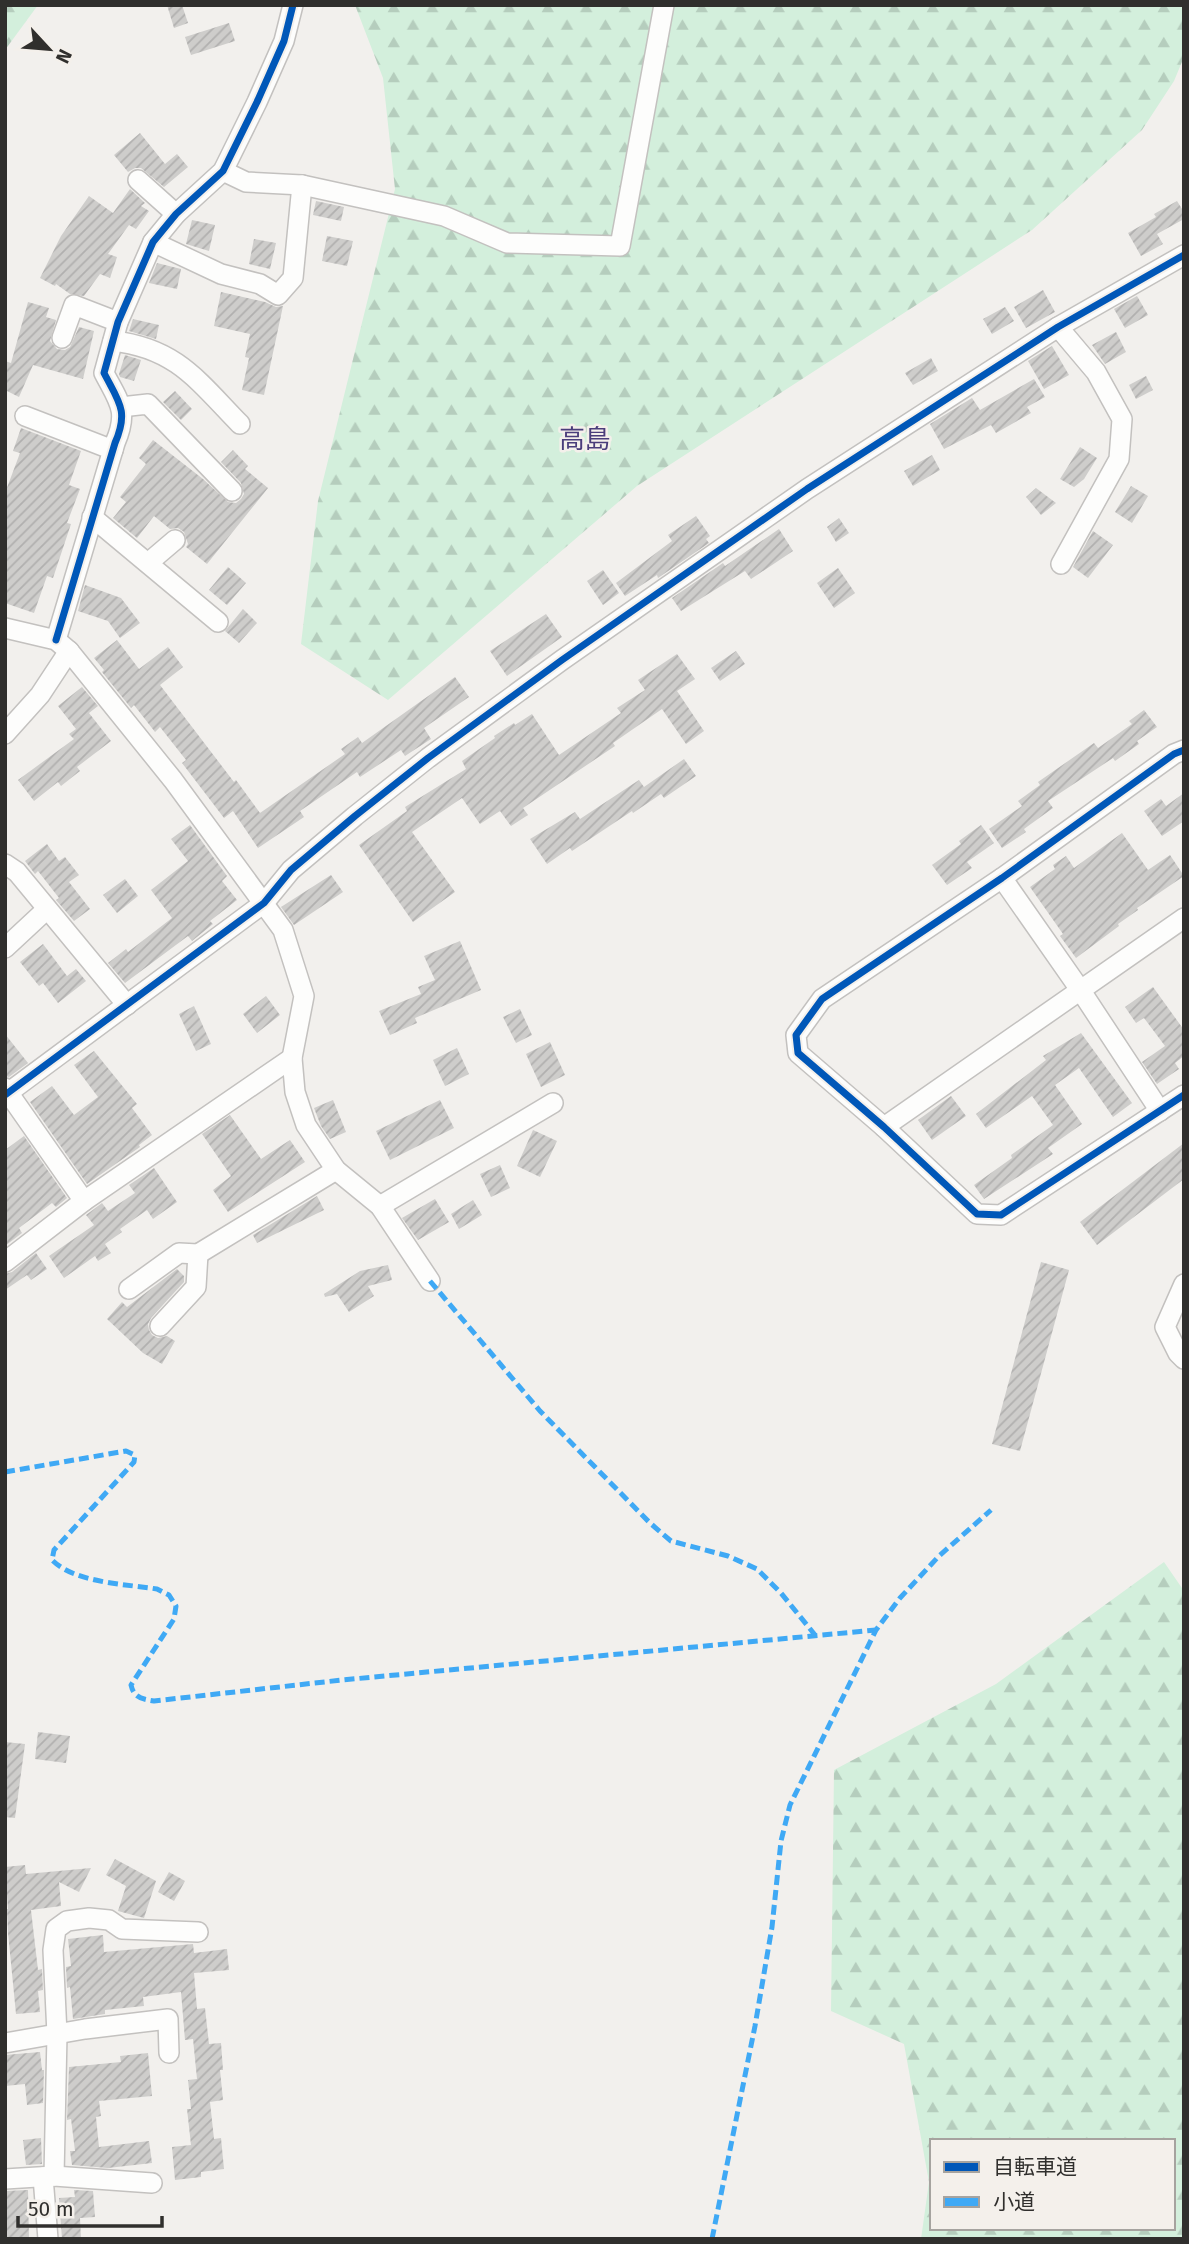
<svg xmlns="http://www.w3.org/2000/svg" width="1189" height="2244" viewBox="0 0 1189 2244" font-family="'Fira Sans','Noto Sans JP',sans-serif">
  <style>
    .forest { fill: url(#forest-firs); fill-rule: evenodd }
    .building { fill: url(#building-hatch) }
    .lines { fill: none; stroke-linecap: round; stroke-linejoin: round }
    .minor-casing { stroke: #c3c1bf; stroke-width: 22 }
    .minor { stroke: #fdfdfc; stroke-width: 19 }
    .quiet { stroke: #3fa9f5; stroke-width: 5; stroke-dasharray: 10 5; stroke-linecap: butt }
    .cycleway-casing { stroke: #f4f0eb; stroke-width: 11 }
    .cycleway { stroke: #0057b8; stroke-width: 7 }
    .labels { text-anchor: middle; stroke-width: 5; stroke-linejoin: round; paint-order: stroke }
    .quarter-label { font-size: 26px; fill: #4a3d7b; stroke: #f4f0eb }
  </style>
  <defs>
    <pattern id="forest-firs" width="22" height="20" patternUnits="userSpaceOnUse" patternTransform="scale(1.75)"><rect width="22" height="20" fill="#d3efdc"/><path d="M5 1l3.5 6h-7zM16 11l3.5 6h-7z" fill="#b5cdbd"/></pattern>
    <pattern id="building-hatch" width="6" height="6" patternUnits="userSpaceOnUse" patternTransform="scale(1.75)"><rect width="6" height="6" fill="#cecdcb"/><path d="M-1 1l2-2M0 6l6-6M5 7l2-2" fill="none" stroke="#b1b0af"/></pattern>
  </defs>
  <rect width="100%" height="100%" fill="#f2f0ed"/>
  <!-- forest -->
  <g class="forest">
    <polygon points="5,5 38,5 5,50"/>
    <polygon points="355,5 1184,5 1184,57 1174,81 1142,130 1032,230 637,486 388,700 301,644 318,501 395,189 383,78"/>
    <path d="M 1164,1562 L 1184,1591 L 1184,2239 L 921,2239 L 929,2182 L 904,2044 L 831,2011 L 834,1770 L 996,1684 ZM 932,2141 L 1173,2141 L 1173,2228 L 932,2228 Z"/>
  </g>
  <!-- building -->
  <g class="building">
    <polygon points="167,5 182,5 188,23 174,28"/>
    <polygon points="229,23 235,41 191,55 185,37"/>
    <polygon points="140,133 165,164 177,154 188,167 164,187 141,168 135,168 128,172 114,155"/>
    <polygon points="130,189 145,203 141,206 149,211 136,229 129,225 108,254 117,257 110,278 100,274 84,296 70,294 56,284 55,286 40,278 61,236 89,196 113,213"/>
    <polygon points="316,201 344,207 341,221 313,215"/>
    <polygon points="1177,201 1184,212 1184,219 1157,234 1163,244 1141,256 1128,233 1156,217 1154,214"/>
    <polygon points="192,220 215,225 209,251 186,244"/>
    <polygon points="327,236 353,241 347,266 322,261"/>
    <polygon points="254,239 276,243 270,269 249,264"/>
    <polygon points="157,263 181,269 177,289 149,283"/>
    <polygon points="1043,290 1055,312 1026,328 1014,307"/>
    <polygon points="221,292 265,302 276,307 283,306 264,395 242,390 249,358 245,357 250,334 214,326"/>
    <polygon points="1137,296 1148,315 1125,328 1114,309"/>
    <polygon points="28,302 49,308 46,317 56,320 50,341 57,349 65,350 70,347 79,327 94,331 83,379 33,365 19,397 5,390 5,361 11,363"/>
    <polygon points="1005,307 1014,321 992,334 983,319"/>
    <polygon points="133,319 159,325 156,339 129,331"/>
    <polygon points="1116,332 1126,352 1105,364 1092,345"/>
    <polygon points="1052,346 1069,375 1044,389 1028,361"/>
    <polygon points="125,355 141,360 134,381 120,377 119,374"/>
    <polygon points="931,358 938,371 913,385 905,373"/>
    <polygon points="1146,376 1153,390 1136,399 1129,385"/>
    <polygon points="1034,379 1045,397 1027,407 1031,413 996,433 991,425 944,449 930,424 972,398 980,410"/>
    <polygon points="175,391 192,409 181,420 163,402"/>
    <polygon points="21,428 81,451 69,485 80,489 67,523 71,524 53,578 47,576 34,613 5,603 5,493 20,453 13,451"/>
    <polygon points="153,440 203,479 228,502 236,503 241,499 244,494 241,483 221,462 233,450 248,466 245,469 268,488 207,564 186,547 188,544 184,532 178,528 170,529 154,516 137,538 113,518 126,502 120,497 146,464 139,458"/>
    <polygon points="1080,447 1097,458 1084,479 1074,487 1060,479"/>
    <polygon points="932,455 940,470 913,486 904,471"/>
    <polygon points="1131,486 1148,496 1132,523 1115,512"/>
    <polygon points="1036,488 1056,503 1041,515 1026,497"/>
    <polygon points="696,516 710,536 706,539 709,543 658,578 657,575 625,596 616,583 672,541 668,535"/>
    <polygon points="839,518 849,533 836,542 827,527"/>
    <polygon points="779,529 793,551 751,579 745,571 681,611 672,598 723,563 725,566"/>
    <polygon points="1093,531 1113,545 1088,578 1073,567"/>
    <polygon points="228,567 246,583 227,605 209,590"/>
    <polygon points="838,568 855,593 834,608 817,583"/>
    <polygon points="603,570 619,593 603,605 587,581"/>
    <polygon points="85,585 121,598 140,623 120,638 108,621 78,611"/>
    <polygon points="243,609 257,623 239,643 225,631"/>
    <polygon points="546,614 562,637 507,676 490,651"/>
    <polygon points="117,640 139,669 168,647 183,667 160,685 234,782 236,780 260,813 345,754 341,749 358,737 362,743 455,677 469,697 424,728 431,739 405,756 401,750 360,777 357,772 300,811 304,817 258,848 233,811 224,818 182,763 186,760 160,727 155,732 134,705 131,708 102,672 104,670 94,658"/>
    <polygon points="736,651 745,664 720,681 711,668"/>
    <polygon points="677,654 695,679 677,691 704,731 686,744 662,709 613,743 615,746 523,808 528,815 511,826 500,811 480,824 462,798 412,832 455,892 413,922 359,845 407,811 405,807 466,769 462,761 495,738 494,736 514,723 515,725 532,714 559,755 621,713 617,708 645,690 638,680"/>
    <polygon points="82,687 98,706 89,713 111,741 77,767 80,771 61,786 58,782 34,801 18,780 74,739 69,734 76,729 58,706"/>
    <polygon points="1144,710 1157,727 1137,741 1139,744 1115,761 1113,758 1048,801 1053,808 1024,829 1026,832 1002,848 989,829 1022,806 1018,801 1040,785 1038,782 1094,743 1098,748 1132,724 1129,721"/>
    <polygon points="684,759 696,776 664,798 661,794 633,813 632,811 572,851 570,848 547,864 530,839 575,812 580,819 639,780 644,787"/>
    <polygon points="1184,793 1184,821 1162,836 1144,811 1161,799 1166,806"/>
    <polygon points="190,825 227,876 222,881 237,900 210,921 213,924 192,941 188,936 125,983 108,963 126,949 128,952 172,918 151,890 188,861 171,839"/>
    <polygon points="981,825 994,843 967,862 972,868 947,885 932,865 961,844 959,841"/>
    <polygon points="1122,833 1148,870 1170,855 1184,876 1137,908 1138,910 1118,924 1119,926 1076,958 1060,936 1063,934 1030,887 1055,869 1053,865 1066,856 1074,868"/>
    <polygon points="47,844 59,861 65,857 79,875 69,882 90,909 74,921 56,900 59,898 38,871 35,874 25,861"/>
    <polygon points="331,875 343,892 294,925 281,907"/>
    <polygon points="125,879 138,896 117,913 103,895"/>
    <polygon points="460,941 481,990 415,1018 417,1023 390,1035 379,1011 421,994 418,987 435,980 424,956"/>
    <polygon points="43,944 67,976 76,969 86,981 58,1003 43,983 39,986 20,962"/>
    <polygon points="1153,987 1184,1030 1184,1056 1175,1063 1179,1069 1157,1084 1142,1062 1165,1046 1144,1018 1136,1023 1125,1007"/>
    <polygon points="266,996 280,1015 257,1033 243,1014"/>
    <polygon points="194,1006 211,1044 196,1051 179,1014"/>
    <polygon points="520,1009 532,1035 516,1043 503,1017"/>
    <polygon points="1081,1033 1132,1103 1113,1117 1079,1068 1055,1085 1082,1124 1048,1148 1053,1154 984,1199 974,1185 1012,1158 1011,1155 1053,1125 1032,1096 986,1128 976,1114 1046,1060 1043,1056"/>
    <polygon points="5,1034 28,1063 9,1077 5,1076"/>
    <polygon points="550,1042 565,1075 541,1087 526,1054"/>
    <polygon points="457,1048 469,1074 445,1086 433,1060"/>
    <polygon points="94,1051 137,1104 132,1108 152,1135 139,1145 140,1147 87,1184 30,1102 52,1086 74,1115 98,1097 74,1065"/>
    <polygon points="951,1096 966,1116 932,1140 918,1120"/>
    <polygon points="333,1100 346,1132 330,1139 321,1126 314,1108"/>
    <polygon points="440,1100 454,1128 390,1160 376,1131"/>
    <polygon points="230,1115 261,1159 290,1140 305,1162 228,1212 213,1190 231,1176 202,1134"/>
    <polygon points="533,1130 557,1141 540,1177 517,1166"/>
    <polygon points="24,1136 67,1198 56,1207 52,1203 19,1228 22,1233 5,1246 5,1150"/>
    <polygon points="1184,1143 1184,1179 1097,1245 1080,1222"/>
    <polygon points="500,1165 510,1188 491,1197 480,1174"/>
    <polygon points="154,1168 177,1202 153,1219 147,1210 120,1229 122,1232 105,1244 111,1253 98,1261 95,1256 64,1278 49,1256 94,1225 86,1215 102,1203 108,1211 135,1193 129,1185"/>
    <polygon points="317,1196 324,1210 257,1243 253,1235"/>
    <polygon points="435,1199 449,1222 418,1240 402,1218"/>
    <polygon points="473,1200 482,1215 459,1229 451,1214"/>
    <polygon points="36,1253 47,1269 31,1280 27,1275 5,1290 5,1274 12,1272"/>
    <polygon points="1041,1262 1069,1270 1020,1451 992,1444"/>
    <polygon points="388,1265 392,1280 368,1286 374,1296 349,1312 337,1294 325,1297 324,1294 360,1271"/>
    <polygon points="177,1269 184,1276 184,1282 151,1318 148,1324 149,1330 152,1335 158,1338 167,1336 175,1341 162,1364 143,1353 107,1319 122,1302 127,1307"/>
    <polygon points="38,1732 70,1736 66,1763 35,1759"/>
    <polygon points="5,1742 25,1744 15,1818 5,1817"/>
    <polygon points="115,1859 156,1881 144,1918 118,1911 126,1886 106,1875"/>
    <polygon points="25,1865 26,1874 91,1868 79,1892 59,1882 61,1906 31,1910 38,1970 42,1969 43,1990 38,1991 40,2012 16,2014 8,1933 7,1909 8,1909 5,1867"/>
    <polygon points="169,1872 185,1881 174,1901 158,1892"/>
    <polygon points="103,1935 104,1952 193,1944 194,1953 227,1949 229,1970 194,1973 197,2009 205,2008 209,2044 221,2043 223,2070 220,2070 223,2100 210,2102 214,2139 221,2138 224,2169 201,2172 201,2177 175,2180 172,2147 191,2145 187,2109 191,2109 188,2080 197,2079 193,2039 185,2040 181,1992 143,1997 144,2006 105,2010 105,2014 73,2019 70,1987 67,1988 66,1967 71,1966 68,1939"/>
    <polygon points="40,2052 42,2070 44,2070 43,2103 27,2105 25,2084 5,2086 5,2055"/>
    <polygon points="148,2053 152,2096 99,2101 101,2116 96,2117 99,2147 149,2141 152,2163 108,2168 72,2165 70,2151 75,2151 71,2119 67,2120 69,2067 121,2062 120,2056"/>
    <polygon points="41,2138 42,2164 26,2165 23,2140"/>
    <polygon points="28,2190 29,2239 5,2239 5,2191"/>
    <polygon points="74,2190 93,2191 95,2217 80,2218 81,2239 62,2239 59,2198 75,2197"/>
  </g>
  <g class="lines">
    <!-- minor casing -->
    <g class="minor-casing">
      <g id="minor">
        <polyline points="223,171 246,182 302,185 444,216 507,243 620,246 664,5"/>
        <polyline points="138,180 176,214"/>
        <polyline points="153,242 221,274 260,284 278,295 293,278 302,185"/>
        <polyline points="1058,327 1096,372 1122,419 1119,459 1061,564"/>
        <polyline points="62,338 74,305 118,322"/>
        <path d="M 113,341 C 176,348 198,381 240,424"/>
        <polyline points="121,407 148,404 232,491"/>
        <polyline points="25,416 113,450"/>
        <polyline points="92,517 218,622"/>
        <polyline points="148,563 175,540"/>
        <polyline points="5,628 56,640 69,651 173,780 283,930 304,996 292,1058 295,1092 306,1125 336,1170 380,1206 430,1281"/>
        <path d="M 56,640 L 115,443 C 129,411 119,402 104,373 L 118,322 L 153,242 L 176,214 L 223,171 L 257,102 L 284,41 L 293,5"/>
        <polyline points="5,734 40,695 69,651"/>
        <polyline points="1184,750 1174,754 1002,878 822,999 796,1035 798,1053 884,1127 977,1214 1001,1215 1184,1095"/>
        <polyline points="5,864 17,872 127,1005"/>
        <polyline points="1002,878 1081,991 1160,1111"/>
        <polyline points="5,948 47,909"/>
        <polyline points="5,1088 84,1201"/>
        <polyline points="5,1095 264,903 291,870 355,816 428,758 562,660 807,489 1058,327 1184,255"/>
        <polyline points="884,1127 1184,918"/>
        <polyline points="380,1206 553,1103"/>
        <polyline points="5,1262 84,1201 292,1058"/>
        <polyline points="1184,1284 1165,1327 1178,1353 1184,1359"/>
        <polyline points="129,1289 179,1253 198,1254 336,1170"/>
        <polyline points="160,1326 196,1287 198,1254"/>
        <polyline points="5,2043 85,2029 168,2019 169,2053"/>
        <polyline points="54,2176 57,2034 53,1950 56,1929 67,1921 89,1918 109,1920 122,1929 198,1932"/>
        <polyline points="43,2177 48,2239"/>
        <polyline points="5,2179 54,2176 152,2183"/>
      </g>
    </g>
    <!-- minor -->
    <use href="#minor" class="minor"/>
    <!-- quiet -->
    <g class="quiet">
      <polyline points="430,1281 540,1411 650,1523 671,1541 728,1556 757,1569 781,1593 815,1635"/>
      <path d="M 5,1472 L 126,1451 L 135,1455 L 134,1462 L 54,1550 L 52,1560 C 75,1583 125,1584 157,1589 L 169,1595 L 176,1606 L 174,1619 L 131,1685 C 134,1698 142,1699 154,1701 L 342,1680 L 876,1630"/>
      <polyline points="712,2239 755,2026 772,1927 781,1841 790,1805 876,1630 900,1598 939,1556 991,1510"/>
    </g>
    <!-- cycleway casing -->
    <g class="cycleway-casing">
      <g id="cycleway">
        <path d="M 56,640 L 115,443 C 129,411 119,402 104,373 L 118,322 L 153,242 L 176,214 L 223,171 L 257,102 L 284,41 L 293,5"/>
        <polyline points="1184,750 1174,754 1002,878 822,999 796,1035 798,1053 884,1127 977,1214 1001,1215 1184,1095"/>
        <polyline points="5,1095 264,903 291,870 355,816 428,758 562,660 807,489 1058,327 1184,255"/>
      </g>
    </g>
    <!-- cycleway -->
    <use href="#cycleway" class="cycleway"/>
  </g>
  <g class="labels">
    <!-- quarter labels -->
    <g class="quarter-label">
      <text x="585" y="448">高島</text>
    </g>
  </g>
  <!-- border -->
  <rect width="1189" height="2244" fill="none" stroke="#302f2d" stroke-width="14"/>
  <!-- legend -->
  <rect x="930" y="2139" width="245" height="91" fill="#f4f0eb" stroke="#a6a39f" stroke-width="2"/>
  <rect x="944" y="2162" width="35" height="10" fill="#0057b8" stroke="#a6a39f" stroke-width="2"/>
  <text x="993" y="2174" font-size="21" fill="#302f2d">自転車道</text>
  <rect x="944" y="2197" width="35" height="10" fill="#3fa9f5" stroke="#a6a39f" stroke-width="2"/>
  <text x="993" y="2209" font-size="21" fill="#302f2d">小道</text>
  <!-- north arrow -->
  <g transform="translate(49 49) rotate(116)" stroke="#f4f0eb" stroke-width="5" paint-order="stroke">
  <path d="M0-5L12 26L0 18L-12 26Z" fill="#302f2d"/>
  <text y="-10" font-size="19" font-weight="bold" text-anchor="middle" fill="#302f2d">N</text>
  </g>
  <!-- scale -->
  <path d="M18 2216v10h144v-10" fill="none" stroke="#302f2d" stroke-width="3.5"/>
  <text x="28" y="2216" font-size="21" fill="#302f2d" stroke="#f4f0eb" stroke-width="5" paint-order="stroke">50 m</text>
</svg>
